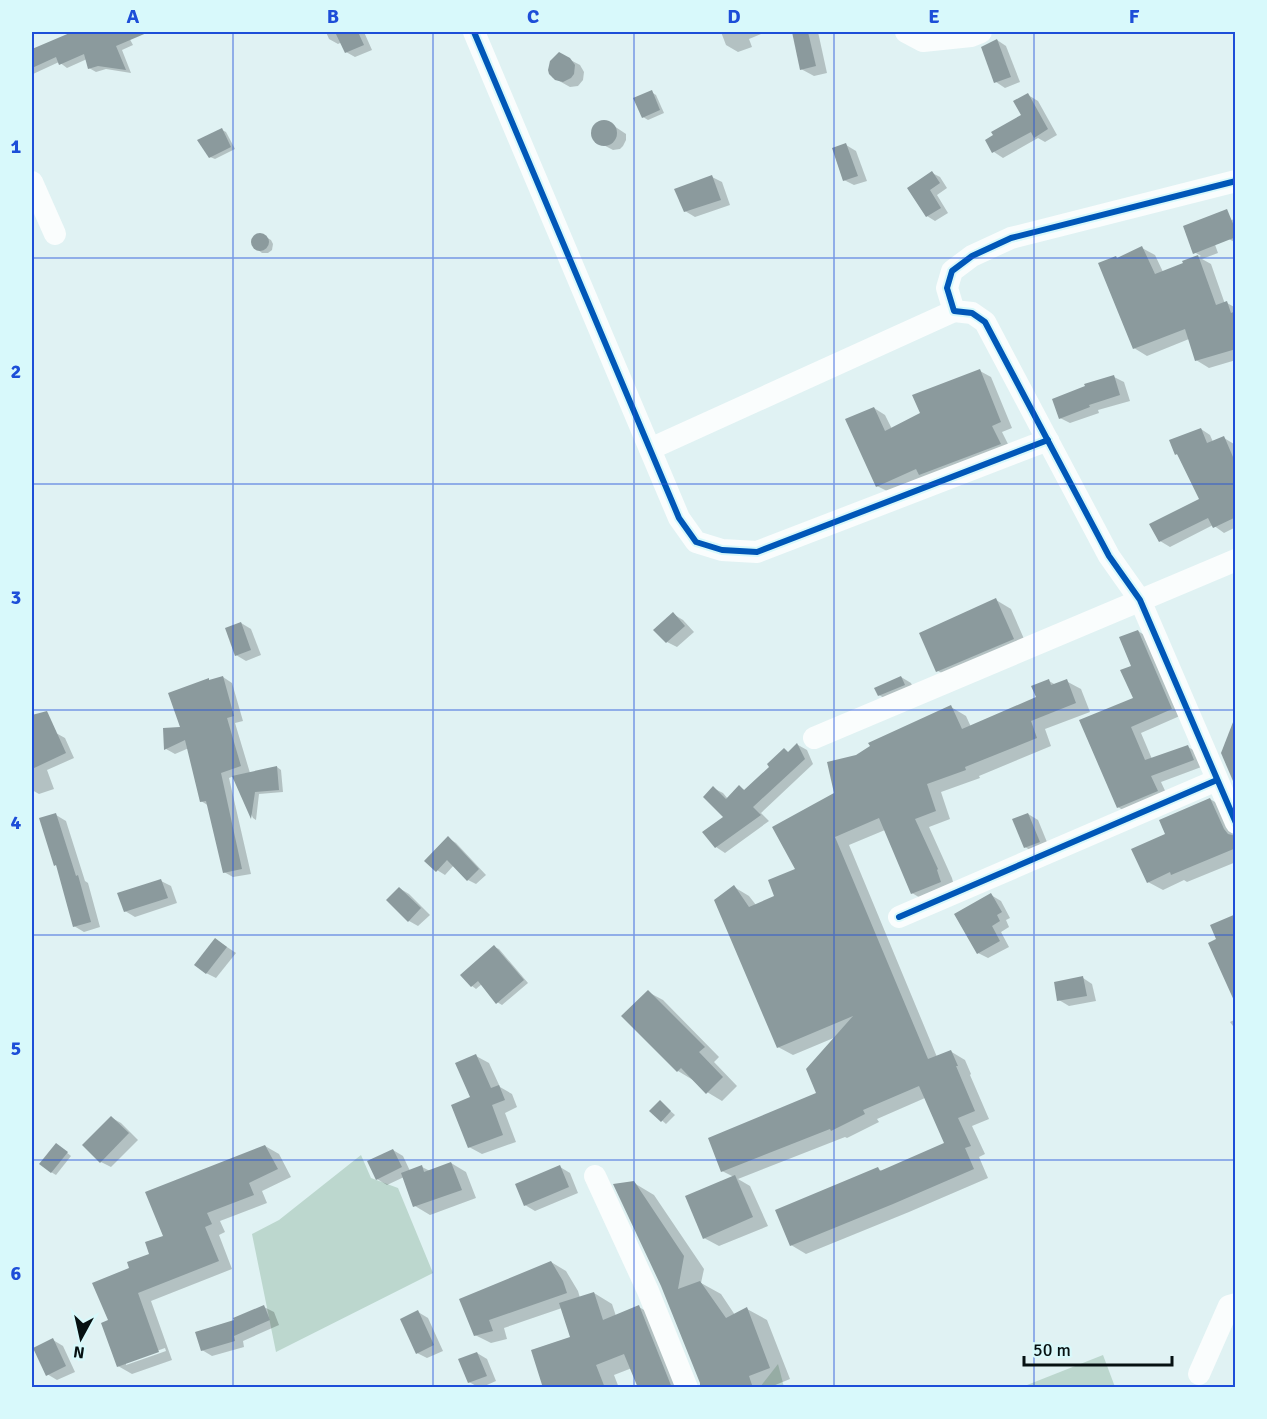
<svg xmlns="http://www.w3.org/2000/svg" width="1267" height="1419" viewBox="0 0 1267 1419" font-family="Signika,sans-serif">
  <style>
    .forest { fill: #bcd7ce }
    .shadow { fill: #0003; fill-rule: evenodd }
    .building { fill: #8b9a9d }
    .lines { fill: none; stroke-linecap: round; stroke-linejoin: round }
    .minor { stroke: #fafdfd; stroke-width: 22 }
    .cycleway-casing { stroke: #d8f9fb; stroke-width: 10 }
    .cycleway { stroke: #0057b8; stroke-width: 6 }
    .grid { fill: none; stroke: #1d4ed8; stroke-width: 1.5; stroke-opacity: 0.55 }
    .neatline { fill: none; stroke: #1d4ed8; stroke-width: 2 }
    .grid-label { font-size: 20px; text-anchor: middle; font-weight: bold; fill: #1d4ed8 }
  </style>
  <rect width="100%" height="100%" fill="#e0f2f3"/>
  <!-- forest -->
  <g class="forest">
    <polygon points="361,1155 371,1178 398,1188 433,1273 276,1352 252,1234 279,1220"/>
    <polygon points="1103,1355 1115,1387 1022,1387"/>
    <polygon points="778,1364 784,1387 760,1387"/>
  </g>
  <!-- shadow -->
  <g class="shadow">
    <polygon points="76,32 126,32 133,45 122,50 131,73 106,69 96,72 89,68 87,59 67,68 59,62 33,74 32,73 32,50"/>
    <polygon points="326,32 364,32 372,50 355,57 346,52 342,42 338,44 329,39"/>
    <polygon points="721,32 766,32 749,39 752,47 738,52 726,45"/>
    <polygon points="794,32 818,32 827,73 814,76 801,69"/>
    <polygon points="997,40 1006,46 1020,82 1005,88 996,82"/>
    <polygon points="559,54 580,65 584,72 583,80 578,86 570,87 552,77"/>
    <polygon points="651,92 656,95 664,113 648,120 643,117"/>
    <polygon points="1028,95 1038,101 1057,135 1045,142 1038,138 1003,158 994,152 1023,115"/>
    <polygon points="600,122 608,122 626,134 626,140 623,146 620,149 613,150 596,141 592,134 593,130 597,124"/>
    <polygon points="222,130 226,132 235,149 215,159 210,157"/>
    <polygon points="846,145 856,151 867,181 854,185 844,180"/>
    <polygon points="932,173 940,177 947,188 937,195 948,213 935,221 927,216"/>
    <polygon points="712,177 722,182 730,205 695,217 685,211"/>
    <polygon points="1236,218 1236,243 1229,239 1221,225"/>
    <polygon points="1209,228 1218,253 1202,259 1211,264 1225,304 1227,303 1236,308 1236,360 1209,368 1196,360 1189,339 1147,356 1134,348 1117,259 1142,248 1155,255 1163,272 1185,263 1184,262 1201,256 1194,252"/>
    <polygon points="260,234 271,240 273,244 272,250 268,253 262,253 253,246 252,241 255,236"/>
    <polygon points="980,371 991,377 1012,428 1002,432 1011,450 889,492 877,486 874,408 885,415 892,429 922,414"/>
    <polygon points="1114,377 1124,382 1130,401 1098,410 1099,413 1070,423 1060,418"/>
    <polygon points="1201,429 1210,435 1213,442 1224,438 1234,444 1236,447 1236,527 1224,533 1213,525 1170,547 1160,541 1201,500 1179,455 1176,454"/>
    <polygon points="996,600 1011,609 1028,648 953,679 938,671"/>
    <polygon points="673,614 683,620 694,632 677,647 667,642"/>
    <polygon points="241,623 251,629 261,655 246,661 236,655"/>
    <polygon points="1138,631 1149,638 1182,715 1141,733 1152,759 1188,747 1199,753 1204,766 1161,782 1168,797 1129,814 1118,807 1135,699 1133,666"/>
    <polygon points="223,677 232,683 243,721 235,723 250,773 277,767 281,770 283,792 259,794 256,820 253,818 234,776 229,778 251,874 233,877 224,872 209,806 201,801 189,748 175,754 166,749 182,728 210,681"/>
    <polygon points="901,677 911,683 914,690 889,701 879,695"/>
    <polygon points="1049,681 1056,685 1066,681 1081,689 1090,712 1045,729 1051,746 979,776 980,778 941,792 950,819 929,827 952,878 955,890 927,902 912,893 885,830 849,845 937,1057 950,1051 965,1060 971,1074 970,1075 989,1119 972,1126 985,1154 979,1157 988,1178 909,1212 806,1254 791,1245 878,1169 882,1171 946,1144 925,1098 877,1119 879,1122 847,1138 845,1137 738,1179 750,1186 768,1226 719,1246 704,1238 734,1177 722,1171 818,1094 836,1037 793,1055 778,1047 734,887 749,896 756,905 776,897 797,870 856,756 951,707 966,716 971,727 1038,698"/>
    <polygon points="56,733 65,738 74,758 47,770 54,789 39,794 32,790 32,741"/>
    <polygon points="798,745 807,750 813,764 761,813 769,821 725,853 716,847 726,817 713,788 723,793 728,799 739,787 746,791"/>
    <polygon points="1210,799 1225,808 1236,833 1236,862 1187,882 1184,880 1163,890 1148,882 1167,835"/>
    <polygon points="1028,814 1038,820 1049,847 1035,853 1025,847"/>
    <polygon points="56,815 66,821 85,881 88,883 100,927 84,932 74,926"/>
    <polygon points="448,838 456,843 486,875 476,884 468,880 454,865 445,875 437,870"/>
    <polygon points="161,881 171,886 177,903 135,917 125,911"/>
    <polygon points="399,888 409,894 430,915 418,926 409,921"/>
    <polygon points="991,895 1001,901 1010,918 1006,920 1009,927 1001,932 1009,947 988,958 978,953"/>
    <polygon points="215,939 236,953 216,978 206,973"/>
    <polygon points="494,947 499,949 528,983 502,1005 497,1002 482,984 476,989 472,986 463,975"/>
    <polygon points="1083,978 1092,984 1096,1001 1069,1006 1059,1000"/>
    <polygon points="648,992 663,1000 719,1057 714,1062 737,1086 722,1101 707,1092 693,1080 678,1071"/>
    <polygon points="1236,1019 1236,1030 1230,1022"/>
    <polygon points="476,1056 489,1063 500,1087 512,1094 517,1107 505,1113 516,1142 482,1154 469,1147"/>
    <polygon points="660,1102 675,1115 666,1124 651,1111"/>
    <polygon points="112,1118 121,1123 138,1140 111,1167 101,1162"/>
    <path d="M 265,1146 L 279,1154 L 291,1177 L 262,1191 L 267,1203 L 220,1221 L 225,1232 L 219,1235 L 232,1269 L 151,1301 L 172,1360 L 132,1374 L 118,1366 L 110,1321 L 131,1268 L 151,1254 L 165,1237 ZM 165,1348 L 166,1351 L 126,1365 L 126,1362 Z"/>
    <polygon points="60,1147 71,1156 56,1175 51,1172"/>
    <polygon points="393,1150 403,1156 410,1171 422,1167 430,1171 451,1163 466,1172 476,1198 430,1215 415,1206 404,1177 387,1185 377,1179"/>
    <polygon points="560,1167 570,1173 578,1193 535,1211 525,1205"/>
    <polygon points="634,1183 654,1195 704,1269 701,1283 721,1294 735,1315 747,1309 767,1320 790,1379 768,1388 701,1388 701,1383"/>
    <polygon points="551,1262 566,1271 578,1291 580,1298 594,1293 612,1304 616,1316 639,1307 658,1318 686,1388 640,1388 632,1368 614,1375 619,1388 545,1388 572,1338 562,1308 504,1328 507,1339 491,1343 475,1335 461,1300"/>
    <polygon points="264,1307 274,1312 279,1325 243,1341 244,1347 212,1356 202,1350 236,1321"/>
    <polygon points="418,1312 428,1318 443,1351 427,1358 417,1353"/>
    <polygon points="53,1340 63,1346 75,1372 57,1380 47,1374"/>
    <polygon points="477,1353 487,1359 496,1381 480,1388 469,1382"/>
  </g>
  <!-- building -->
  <g class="building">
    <polygon points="72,32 149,32 116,46 126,70 98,66 88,69 84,54 59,65 56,57 32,68 32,49"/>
    <polygon points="335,32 358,32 364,45 345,53"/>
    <polygon points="792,32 808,32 816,66 800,70"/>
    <polygon points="997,39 1011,77 994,83 981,47"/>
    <polygon points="559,52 570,58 575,65 574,74 571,78 563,82 555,80 549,74 548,70 550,61"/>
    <polygon points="652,90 660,110 642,118 633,98"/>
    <polygon points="1028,93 1048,129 1034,138 1031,132 992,153 985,140 993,135 991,132 1021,115 1013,101"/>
    <circle cx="604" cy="133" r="13"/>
    <polygon points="222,128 231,147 209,158 197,140"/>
    <polygon points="846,143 858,176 843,181 832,148"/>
    <polygon points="932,171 940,183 930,190 941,208 926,217 907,188"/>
    <polygon points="712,175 721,200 684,212 674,189"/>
    <polygon points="1227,209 1236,231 1236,237 1193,254 1183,226"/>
    <circle cx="260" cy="242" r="9"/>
    <polygon points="1142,246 1155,274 1183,263 1182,261 1198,255 1216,305 1227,301 1231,313 1236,311 1236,349 1195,361 1185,329 1133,349 1098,263 1116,256 1117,258"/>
    <polygon points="980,369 1001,422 992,426 1001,444 919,475 916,469 876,487 845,419 874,407 885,431 920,413 912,395"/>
    <polygon points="1114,375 1120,395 1089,405 1090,407 1059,419 1052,399 1085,386 1084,384"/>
    <polygon points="1201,428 1207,443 1224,436 1236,464 1236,517 1213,528 1208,518 1159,542 1149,524 1199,499 1177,454 1175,455 1169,440"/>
    <polygon points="996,598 1014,639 936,672 919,633"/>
    <polygon points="673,612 685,626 666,643 653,630"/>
    <polygon points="241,622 251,650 235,656 225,628"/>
    <polygon points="1138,630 1172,709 1131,727 1145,760 1188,745 1194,760 1151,776 1158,791 1117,808 1079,720 1133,698 1120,670 1131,666 1119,637"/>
    <polygon points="223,676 234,716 227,718 241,766 221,773 242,869 223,873 206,801 200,802 185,740 164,750 163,728 180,727 168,693 209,678 209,680"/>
    <polygon points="901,676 905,685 878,696 874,688"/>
    <polygon points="1049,679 1051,685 1067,679 1076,703 1031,721 1037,738 965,767 966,770 927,784 936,811 915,819 938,869 937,870 941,882 911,894 879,818 835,837 928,1059 951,1050 958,1066 956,1066 975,1111 958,1118 971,1146 965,1148 974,1169 893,1204 790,1246 775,1210 878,1167 880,1171 944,1143 919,1086 863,1110 865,1114 831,1131 830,1129 721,1172 708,1138 816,1093 806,1069 853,1016 777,1048 714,900 734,885 749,907 774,896 768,880 795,869 772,827 834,793 827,762 856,755 870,746 868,743 951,705 962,729 1036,697 1031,686"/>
    <polygon points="47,711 66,753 32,769 32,715"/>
    <polygon points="1235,717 1236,718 1236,788 1221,753"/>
    <polygon points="797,743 805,759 753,807 761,815 715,848 702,832 723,817 703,797 713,786 726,799 739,785 744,790 769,767 767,764 784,748 788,752"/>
    <polygon points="277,766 279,790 255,792 251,819 232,776"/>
    <polygon points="1210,798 1224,829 1228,834 1236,836 1236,848 1171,875 1170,872 1147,883 1131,849 1165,834 1159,820"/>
    <polygon points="56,813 76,876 78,875 91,922 73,927 56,865 54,866 39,818"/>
    <polygon points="1028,813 1040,842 1024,848 1012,819"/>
    <polygon points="448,836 479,869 467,881 447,860 436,872 424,861"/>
    <polygon points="161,879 168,898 124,912 117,893"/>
    <polygon points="399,887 421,908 408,922 386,900"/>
    <polygon points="991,893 1002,912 997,915 1000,921 992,926 1000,941 977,954 954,914"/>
    <polygon points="1236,914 1236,1005 1208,943 1216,939 1210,925"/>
    <polygon points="215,938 227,947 206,974 194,965"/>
    <polygon points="494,945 524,980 496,1004 478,981 471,987 460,975"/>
    <polygon points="1083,976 1087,996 1057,1001 1054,982"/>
    <polygon points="648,990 705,1047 699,1052 723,1077 706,1094 681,1068 677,1072 621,1016"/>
    <polygon points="476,1054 491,1088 499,1085 505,1100 492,1105 503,1135 468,1148 451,1105 470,1097 455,1063"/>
    <polygon points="660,1100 671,1111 661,1122 649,1111"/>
    <polygon points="111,1116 129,1133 100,1163 82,1145"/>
    <polygon points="56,1143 68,1152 51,1173 39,1164"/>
    <polygon points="265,1145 278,1169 249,1183 254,1195 207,1213 212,1224 205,1227 219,1261 138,1293 159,1352 117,1367 101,1323 108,1320 92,1283 129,1268 127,1262 149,1254 145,1242 163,1236 145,1192"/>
    <polygon points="393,1149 402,1167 376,1180 367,1161"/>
    <polygon points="451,1162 462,1190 413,1207 401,1173 422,1165 424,1172"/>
    <polygon points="560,1165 569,1187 524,1206 515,1184"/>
    <polygon points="735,1175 753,1217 703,1239 685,1196"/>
    <polygon points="634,1181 684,1256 678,1289 700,1281 726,1318 747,1307 770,1368 749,1376 753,1388 700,1388 700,1383 661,1286 613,1184"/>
    <polygon points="551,1261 563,1281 567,1293 489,1320 493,1331 474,1336 459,1299"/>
    <polygon points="594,1292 603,1320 639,1305 672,1388 638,1388 624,1354 596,1365 605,1388 543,1388 531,1350 570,1337 559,1303"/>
    <polygon points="264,1305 270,1320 234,1336 235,1341 201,1351 195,1332 234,1320 233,1318"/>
    <polygon points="418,1310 434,1345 416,1354 400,1319"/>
    <polygon points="53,1338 66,1366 46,1376 33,1348"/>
    <polygon points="477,1352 487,1376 468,1383 458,1359"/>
  </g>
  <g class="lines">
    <!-- minor -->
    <g class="minor">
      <polyline points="474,32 679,518 696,542 722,550 757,552 1048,440"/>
      <polyline points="906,32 923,41 971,36 981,32"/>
      <polyline points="1236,181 1011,238 972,256 952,271 947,288 954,311 972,313 985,322 1109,556 1140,600 1236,823"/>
      <polyline points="32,182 55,234"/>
      <polyline points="650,449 954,311"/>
      <polyline points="814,738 1236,560"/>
      <polyline points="899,917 1217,780"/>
      <polyline points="595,1176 648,1291 687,1388"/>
      <polyline points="1199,1374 1229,1306 1236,1304"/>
    </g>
    <!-- cycleway casing -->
    <g class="cycleway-casing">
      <g id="cycleway">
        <polyline points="474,32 679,518 696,542 722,550 757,552 1048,440"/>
        <polyline points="1236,181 1011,238 972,256 952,271 947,288 954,311 972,313 985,322 1109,556 1140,600 1236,823"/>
        <polyline points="899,917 1217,780"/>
      </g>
    </g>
    <!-- cycleway -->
    <use href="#cycleway" class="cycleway"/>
  </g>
  <!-- grid -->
  <path class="grid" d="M 233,32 L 233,1388M 433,32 L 433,1388M 634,32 L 634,1388M 834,32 L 834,1388M 1034,32 L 1034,1388M 32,258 L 1236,258M 32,484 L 1236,484M 32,710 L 1236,710M 32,935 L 1236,935M 32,1160 L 1236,1160"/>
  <!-- border -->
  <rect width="1267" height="1419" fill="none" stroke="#d8f9fb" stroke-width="66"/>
  <!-- north arrow -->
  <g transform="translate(81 1338) rotate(188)" stroke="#d8f9fb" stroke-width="4.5" paint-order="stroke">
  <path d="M0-4.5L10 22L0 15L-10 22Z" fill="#061112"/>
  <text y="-9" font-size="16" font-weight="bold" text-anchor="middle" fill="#061112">N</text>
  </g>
  <!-- scale -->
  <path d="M1024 1356v9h148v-9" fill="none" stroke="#061112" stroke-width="3"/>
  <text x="1033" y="1356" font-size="18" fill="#061112" stroke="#d8f9fb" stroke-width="4.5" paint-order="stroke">50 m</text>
  <rect x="33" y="33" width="1201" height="1353" class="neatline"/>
  <g class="grid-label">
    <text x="133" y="23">A</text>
    <text x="333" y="23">B</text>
    <text x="533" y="23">C</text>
    <text x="734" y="23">D</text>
    <text x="934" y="23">E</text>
    <text x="1134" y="23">F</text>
    <text x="16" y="153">1</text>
    <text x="16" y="378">2</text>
    <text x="16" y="604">3</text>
    <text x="16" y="829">4</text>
    <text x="16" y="1055">5</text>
    <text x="16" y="1280">6</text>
  </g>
</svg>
